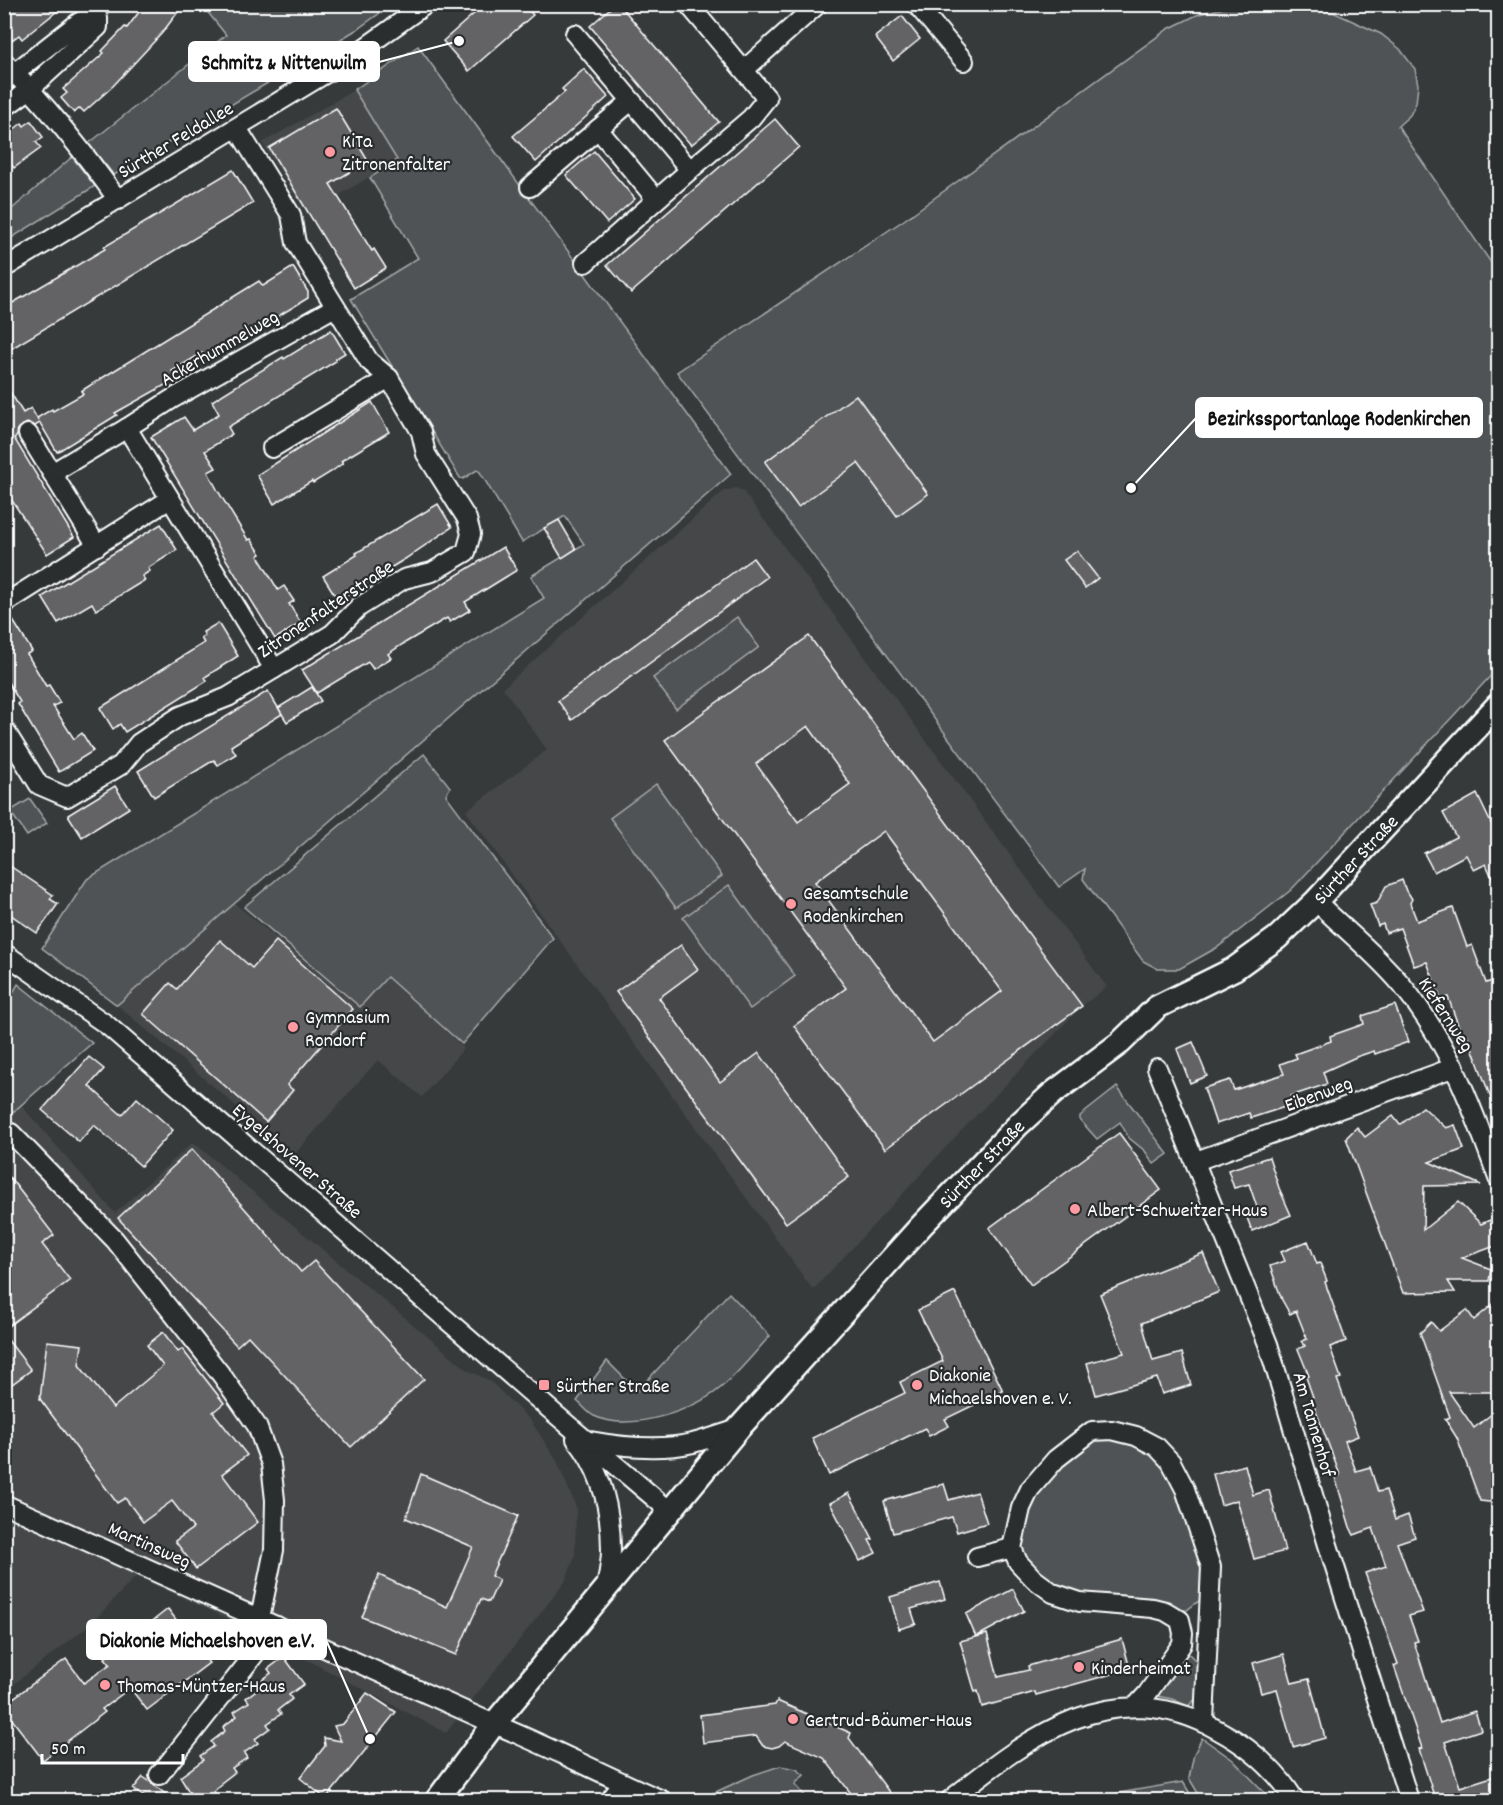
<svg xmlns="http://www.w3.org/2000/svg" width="1503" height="1805" viewBox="0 0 1503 1805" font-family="Dekko,sans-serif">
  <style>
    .built { fill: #444748 }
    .green { fill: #505354; stroke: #a8a9aa; stroke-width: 1.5 }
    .building { fill: #636465; stroke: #fff; stroke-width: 1.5; fill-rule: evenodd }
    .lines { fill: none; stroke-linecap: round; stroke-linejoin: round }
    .minor-casing { stroke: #fff; stroke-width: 22 }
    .tertiary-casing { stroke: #fff; stroke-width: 27 }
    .minor { stroke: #2a2d2e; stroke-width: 18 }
    .tertiary { stroke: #2a2d2e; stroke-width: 22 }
    .poi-dot { fill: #ff9aa2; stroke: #2a2d2e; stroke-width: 2 }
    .labels { text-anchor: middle; stroke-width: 4.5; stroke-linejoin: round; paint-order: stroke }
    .street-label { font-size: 20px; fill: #fff; stroke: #2a2d2e }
    .poi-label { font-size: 20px; fill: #fff; stroke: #2a2d2e; text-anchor: start }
    .leader { fill: none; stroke: #fff; stroke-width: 2 }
    .callout-dot { fill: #fff; stroke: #2a2d2e; stroke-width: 2 }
    .callout { fill: #fff; stroke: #fff; stroke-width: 2 }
    .callout-label { font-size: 21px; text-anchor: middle; font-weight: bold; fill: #111 }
  </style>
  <rect width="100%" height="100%" fill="#373a3b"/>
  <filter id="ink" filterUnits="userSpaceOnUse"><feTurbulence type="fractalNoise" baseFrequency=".0167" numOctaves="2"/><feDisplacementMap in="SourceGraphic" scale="12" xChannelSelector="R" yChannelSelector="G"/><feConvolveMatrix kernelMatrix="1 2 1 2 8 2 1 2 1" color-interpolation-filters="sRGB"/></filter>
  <g filter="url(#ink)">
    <!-- built -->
    <g class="built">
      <polygon points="354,90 397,161 307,214 262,143"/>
      <polygon points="736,488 743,491 1107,987 1082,1006 964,1128 813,1290 466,811 547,750 503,688 724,491"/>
      <polygon points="234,903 360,1006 386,976 464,1048 422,1097 378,1060 294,1155 117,1005"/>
      <polygon points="21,1105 115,1213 193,1142 468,1370 490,1381 531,1421 557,1461 576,1507 575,1557 565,1582 446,1733 239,1624 136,1576 91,1624 5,1691 4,1119"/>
    </g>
    <!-- green -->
    <g class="green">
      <polygon points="368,4 380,13 356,30 114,175 88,144 226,35 202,5"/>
      <polygon points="1236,5 1301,5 1335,13 1381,34 1400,49 1415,69 1418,85 1416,103 1410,115 1398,126 1498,273 1498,668 1291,890 1218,947 1179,969 1158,969 1143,961 1083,879 1085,869 1059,887 677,372 904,220 1168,29 1199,14"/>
      <polygon points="418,46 731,474 117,1005 42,948 87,879 544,598 531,576 584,544 565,516 522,542 480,472 477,470 463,479 460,478 351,299 418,258 370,178 397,160 354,90"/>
      <polygon points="72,157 95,186 5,242 5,215"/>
      <polygon points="737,617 759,647 676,709 653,678"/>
      <polygon points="424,754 450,787 446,795 553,938 462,1044 387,977 360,1007 244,907"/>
      <polygon points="656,784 722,876 676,908 610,818"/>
      <polygon points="30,799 47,823 27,836 10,811"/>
      <polygon points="729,885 795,976 750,1009 683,918"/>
      <polygon points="18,984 92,1043 5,1119 5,1006"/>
      <polygon points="1117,1087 1168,1154 1154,1164 1145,1151 1129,1138 1120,1122 1097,1139 1080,1120 1080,1116"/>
      <path d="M 729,1293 L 770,1336 C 755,1352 741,1370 725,1384 C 698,1410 630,1433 594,1416 C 588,1413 582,1405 577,1401 L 607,1361 L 637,1391 Z"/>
      <polygon points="1109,1433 1135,1442 1167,1463 1206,1567 1206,1586 1200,1600 1187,1610 1174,1611 1071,1596 1037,1575 1021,1551 1023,1516 1046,1477 1090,1439"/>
      <polygon points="1186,1651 1200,1665 1200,1695 1188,1706 1172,1699 1152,1695"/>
      <polygon points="1202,1738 1233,1760 1272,1800 1202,1800 1189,1778 1194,1754"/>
      <polygon points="780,1766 796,1769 804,1775 795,1784 805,1796 803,1800 698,1800 753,1775"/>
      <polygon points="1183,1782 1194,1800 1077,1800 1084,1799"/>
    </g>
    <!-- building -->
    <g class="building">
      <polygon points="16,4 66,4 22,39 19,35 12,40 4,30 4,14"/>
      <polygon points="145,4 184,4 162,33 113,86 84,112 80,108 74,113 61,98 67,93 63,89 104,53 102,51 125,27 127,28"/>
      <polygon points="485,4 524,4 533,15 469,71 443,41"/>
      <polygon points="615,4 619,4 719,122 691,145 590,26"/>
      <polygon points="902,16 920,39 893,61 875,37"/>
      <polygon points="584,69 608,97 536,162 513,136 565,92 562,89"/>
      <polygon points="336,108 368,161 330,184 372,251 374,249 386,268 354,288 269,148"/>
      <polygon points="775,119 799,147 631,293 607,265"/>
      <polygon points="31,121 43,137 36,142 41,148 14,168 4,156 4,137 22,123 24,126"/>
      <polygon points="594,151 635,199 607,223 566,175"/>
      <polygon points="233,170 253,203 4,353 4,308 105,249 104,247"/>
      <polygon points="293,267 308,292 308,298 206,360 202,353 172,371 176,379 115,413 117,415 57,452 40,423 35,426 27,423 18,428 17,436 14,438 74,537 47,554 11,499 4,503 4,382 23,413 31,408 39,422 37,418 52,409 53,411 83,394 81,391 259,281 263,286"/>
      <polygon points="331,330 345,353 335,359 336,361 228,427 232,434 205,451 216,468 208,472 218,491 248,540 251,539 261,554 258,556 278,590 284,586 294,601 289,604 301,623 275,639 151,437 184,417 193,430 219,414 212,401 283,357 284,359"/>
      <polygon points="856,395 928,494 897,516 858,463 798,507 765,462"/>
      <polygon points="372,402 389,432 341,461 343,463 331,472 313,483 312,481 274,504 257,475"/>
      <polygon points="438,504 452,527 405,559 338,600 323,576 357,555 356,553"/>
      <polygon points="559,520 576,549 562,558 544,528"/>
      <polygon points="161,524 177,550 148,568 150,571 142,576 145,580 96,610 92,603 58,623 42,597"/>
      <polygon points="503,547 517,570 465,602 470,610 450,622 447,618 403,644 388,654 391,658 373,669 368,662 317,693 302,670"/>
      <polygon points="1077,551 1098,578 1085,588 1064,560"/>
      <polygon points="753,558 767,577 572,720 558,701"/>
      <polygon points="9,614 32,651 27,654 46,686 49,685 60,703 53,706 74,739 82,733 93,751 59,772 18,704 20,702 4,676 4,615"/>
      <polygon points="218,623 238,656 205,677 207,681 125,732 120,724 113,729 100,708 204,643 201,638 205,636 203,632"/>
      <path d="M 809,636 L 1082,1006 L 885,1149 L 794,1026 L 846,988 L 665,740 ZM 808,726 L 850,784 L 798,822 L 756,764 ZM 884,831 L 1002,991 L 933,1042 L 815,882 Z"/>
      <polygon points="312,687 321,701 287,722 278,708"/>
      <polygon points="268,691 282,714 231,746 236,754 218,765 214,760 154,797 138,771"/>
      <polygon points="115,786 129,808 82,837 68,815"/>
      <polygon points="1477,794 1498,838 1498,891 1486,864 1474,870 1466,855 1434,872 1424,853 1456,837 1443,813"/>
      <polygon points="4,862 53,895 50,899 58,904 37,933 4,910"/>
      <polygon points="1402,880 1406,891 1409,894 1412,899 1410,903 1417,921 1453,908 1467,947 1472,945 1486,983 1495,980 1498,989 1498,1114 1497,1115 1467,1034 1462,1036 1448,997 1441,1000 1427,962 1414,966 1400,928 1386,933 1383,924 1378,926 1370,905 1377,903 1386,886"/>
      <polygon points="220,940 252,968 276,941 353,1009 287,1085 293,1090 266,1122 143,1014 170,983 177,989"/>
      <polygon points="681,945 698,969 659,998 720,1082 759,1053 849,1177 786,1223 616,992"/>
      <polygon points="1395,1005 1408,1042 1375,1054 1374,1051 1356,1057 1323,1072 1327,1084 1291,1096 1294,1104 1251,1118 1249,1113 1216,1124 1204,1088 1230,1080 1234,1090 1284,1074 1280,1064 1297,1058 1295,1054 1331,1041 1330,1036 1364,1024 1362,1016"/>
      <polygon points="1193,1042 1207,1076 1190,1083 1177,1049"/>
      <polygon points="89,1057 104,1069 89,1086 122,1115 137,1098 173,1130 141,1166 94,1125 79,1142 42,1110"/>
      <polygon points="1423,1107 1446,1128 1455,1125 1464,1149 1429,1162 1481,1185 1424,1186 1423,1230 1458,1202 1481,1224 1490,1220 1498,1243 1498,1245 1462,1258 1491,1269 1489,1281 1448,1281 1455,1292 1403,1293 1346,1138 1357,1127 1365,1137 1393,1116 1400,1125"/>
      <polygon points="1119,1133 1161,1190 1031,1285 989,1228"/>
      <polygon points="192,1149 301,1272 314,1261 424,1379 351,1447 248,1336 237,1346 118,1218"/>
      <polygon points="1269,1157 1279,1188 1291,1215 1252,1231 1246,1215 1258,1210 1249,1184 1234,1188 1228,1170"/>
      <polygon points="4,1170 54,1235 42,1244 70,1280 4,1329"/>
      <polygon points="1308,1241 1317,1264 1320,1263 1327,1281 1325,1282 1346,1341 1330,1347 1341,1378 1337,1379 1358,1436 1345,1441 1356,1471 1370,1467 1378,1492 1386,1490 1395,1520 1408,1515 1415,1537 1397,1543 1423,1612 1409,1616 1418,1641 1414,1642 1440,1723 1475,1711 1481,1730 1445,1742 1460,1787 1498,1775 1498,1800 1429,1800 1429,1798 1434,1796 1419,1749 1422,1748 1394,1666 1398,1664 1365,1573 1386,1566 1373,1528 1354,1535 1350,1527 1335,1477 1340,1475 1311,1398 1313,1397 1306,1377 1309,1376 1298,1349 1305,1346 1302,1341 1307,1339 1296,1311 1290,1314 1282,1300 1270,1266 1285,1261 1281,1252"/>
      <polygon points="1203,1253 1219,1292 1142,1323 1153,1361 1182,1353 1191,1385 1162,1394 1157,1378 1096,1395 1087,1363 1124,1353 1100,1294"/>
      <polygon points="955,1292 1003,1391 945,1419 949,1426 929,1436 925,1428 829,1475 812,1438 905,1393 900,1382 943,1361 918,1310"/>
      <polygon points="1498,1300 1498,1392 1449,1392 1474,1428 1498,1409 1498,1503 1480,1501 1457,1438 1445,1419 1450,1417 1420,1333 1431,1322 1439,1331 1467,1310 1474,1320"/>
      <polygon points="163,1332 178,1352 182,1349 224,1403 213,1412 247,1455 222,1474 258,1522 196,1569 175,1541 193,1528 172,1501 143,1522 125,1498 117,1503 40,1399 47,1341 82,1345 79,1365 113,1408 163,1366 147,1345"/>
      <polygon points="4,1335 31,1370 4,1390"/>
      <polygon points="1245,1465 1253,1495 1269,1490 1285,1551 1254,1559 1237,1500 1221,1505 1213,1474"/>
      <polygon points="421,1474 518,1516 491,1576 499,1580 489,1602 481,1599 456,1655 362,1617 379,1575 447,1607 473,1547 406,1518"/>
      <polygon points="944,1484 949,1500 977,1492 987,1523 957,1532 952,1517 893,1533 884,1501"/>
      <polygon points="849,1493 873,1539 869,1540 876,1553 860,1561 830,1503"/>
      <polygon points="940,1582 945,1599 911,1609 916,1624 899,1629 890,1597"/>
      <polygon points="1013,1589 1024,1611 976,1637 987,1634 998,1677 1029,1670 1028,1666 1122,1639 1130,1669 1036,1695 1035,1692 982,1707 978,1691 975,1692 960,1641 976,1637 966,1614"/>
      <polygon points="168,1609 209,1663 147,1710 130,1688 102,1709 105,1712 43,1760 4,1709 4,1705 66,1659 84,1683 110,1664 105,1658"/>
      <polygon points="1284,1654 1292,1683 1309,1679 1325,1738 1293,1747 1277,1689 1261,1693 1253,1663"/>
      <polygon points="284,1657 304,1684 289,1695 292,1699 278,1710 281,1714 267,1724 270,1728 255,1739 258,1743 244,1753 247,1758 232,1768 235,1772 221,1783 222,1784 213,1791 215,1793 205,1800 194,1800 180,1777 203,1760 200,1756 214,1746 211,1742 225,1731 223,1727 237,1716 234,1712 249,1702 246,1698 260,1687 257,1684 271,1673 268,1669"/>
      <polygon points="367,1693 396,1712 326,1799 300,1778 325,1746 324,1738 341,1741 334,1726 343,1724"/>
      <polygon points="777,1701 851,1733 849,1738 895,1800 856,1800 824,1758 785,1741 779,1746 772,1748 763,1746 756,1736 703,1743 700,1715 775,1705"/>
      <polygon points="143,1777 149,1781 173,1800 149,1800 133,1789"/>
    </g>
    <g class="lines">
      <!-- minor casing -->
      <g class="minor-casing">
        <g id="minor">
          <polyline points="916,4 964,61"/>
          <polyline points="575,34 690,170 751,118 767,98 688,4"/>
          <path d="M 4,62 C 46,105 84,152 118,200"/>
          <polyline points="744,70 818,4"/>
          <polyline points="4,81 78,23 89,17 98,18 98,27 30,89 4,108"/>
          <polyline points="598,129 656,199"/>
          <polyline points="530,187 631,101"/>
          <polyline points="585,263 690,170"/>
          <polyline points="4,268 346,61 426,4"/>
          <polyline points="28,434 97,546"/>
          <polyline points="272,448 389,378"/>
          <polyline points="52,473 127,428"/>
          <polyline points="4,604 170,499"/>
          <polyline points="274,669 127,428 172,399 335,307"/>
          <polyline points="4,729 39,785 67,797 121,765 139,743 180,716 228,697 332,634 359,607 404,579 432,572 466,552 471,534 467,519 426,454 421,432 389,378 369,361 296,243 291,215 237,128"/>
          <path d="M 1316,901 C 1344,929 1375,953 1401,984 C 1449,1042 1473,1109 1498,1178"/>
          <polyline points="4,953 107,1025 554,1413 671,1512"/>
          <polyline points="1157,1068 1268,1344 1328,1545 1409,1800"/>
          <polyline points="11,1133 115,1240 223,1377 257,1426 271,1464 275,1500 274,1550 260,1618"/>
          <polyline points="1196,1161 1455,1067"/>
          <path d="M 576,1439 C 602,1471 611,1510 611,1550 C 611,1563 608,1576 606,1588"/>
          <path d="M 590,1441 C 623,1447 660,1451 693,1443 C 708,1439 723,1434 738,1429"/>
          <path d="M 4,1504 L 494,1724 C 551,1747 605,1776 662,1800"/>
          <polyline points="977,1557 1012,1548"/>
          <polyline points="1135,1707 1147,1694 1182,1644 1183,1633 1180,1620 1165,1611 1153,1608 1080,1602 1053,1593 1034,1579 1018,1562 1012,1548 1021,1508 1030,1489 1056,1459 1092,1431 1112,1430 1136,1436 1157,1447 1171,1462 1185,1489 1211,1567 1204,1722"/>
          <polyline points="159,1775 277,1626"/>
          <polyline points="610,1800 623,1784"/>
          <path d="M 950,1800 C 1031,1735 1113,1672 1218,1730 C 1250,1747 1276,1770 1295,1800"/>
        </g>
      </g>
      <!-- tertiary casing -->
      <g class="tertiary-casing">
        <g id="tertiary">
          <path id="s1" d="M 437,1800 L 494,1724 L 738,1429 L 921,1226 L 1019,1124 L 1053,1093 L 1120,1043 L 1157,1007 L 1234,969 L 1277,938 L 1316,901 L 1498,705"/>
        </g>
      </g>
      <!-- minor -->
      <use href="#minor" class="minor"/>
      <!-- tertiary -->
      <use href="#tertiary" class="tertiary"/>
    </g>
  </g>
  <!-- markers -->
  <g class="poi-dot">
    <circle cx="330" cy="152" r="6"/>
    <circle cx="791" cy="904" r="6"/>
    <circle cx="293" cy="1027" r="6"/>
    <circle cx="1075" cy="1209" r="6"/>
    <rect x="538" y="1379" width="12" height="12" rx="3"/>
    <circle cx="917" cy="1385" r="6"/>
    <circle cx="1079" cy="1667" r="6"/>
    <circle cx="105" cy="1685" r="6"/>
    <circle cx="793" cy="1719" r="6"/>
  </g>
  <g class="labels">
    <!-- street labels -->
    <g class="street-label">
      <text transform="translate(175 139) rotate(-31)" y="7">Sürther Feldallee</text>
      <text transform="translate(219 347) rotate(-30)" y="7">Ackerhummelweg</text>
      <text transform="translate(325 608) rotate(-34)" y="7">Zitronenfalterstraße</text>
      <text dy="7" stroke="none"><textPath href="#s1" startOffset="1324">Sürther Straße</textPath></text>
      <text transform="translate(1447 1014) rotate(57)" y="7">Kiefernweg</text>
      <text transform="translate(1318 1093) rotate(-20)" y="7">Eibenweg</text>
      <text transform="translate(298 1160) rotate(41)" y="7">Eygelshovener Straße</text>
      <text dy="7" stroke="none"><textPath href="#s1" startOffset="838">Sürther Straße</textPath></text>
      <text transform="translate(1315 1424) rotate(74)" y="7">Am Tannenhof</text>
      <text transform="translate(150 1544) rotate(24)" y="7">Martinsweg</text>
    </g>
    <!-- poi labels -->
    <g class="poi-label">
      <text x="342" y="147">KiTa<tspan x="342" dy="23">Zitronenfalter</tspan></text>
      <text x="803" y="899">Gesamtschule<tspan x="803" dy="23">Rodenkirchen</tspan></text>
      <text x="305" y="1023">Gymnasium<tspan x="305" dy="23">Rondorf</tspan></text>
      <text x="1087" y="1216">Albert-Schweitzer-Haus</text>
      <text x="929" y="1381">Diakonie<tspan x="929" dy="23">Michaelshoven e. V.</tspan></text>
      <text x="556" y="1392">Sürther Straße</text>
      <text x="1091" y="1674">Kinderheimat</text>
      <text x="117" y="1692">Thomas-Müntzer-Haus</text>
      <text x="805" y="1726">Gertrud-Bäumer-Haus</text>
    </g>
  </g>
  <!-- callouts -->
  <path class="leader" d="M459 41L379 62M1131 488L1196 418M370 1739L326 1640"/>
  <g class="callout-dot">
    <circle cx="459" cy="41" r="6"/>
    <circle cx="1131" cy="488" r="6"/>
    <circle cx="370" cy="1739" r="6"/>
  </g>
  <g class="callout">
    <rect x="189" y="42" width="190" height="39" rx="6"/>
    <rect x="1196" y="398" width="286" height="39" rx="6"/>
    <rect x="87" y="1620" width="239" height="39" rx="6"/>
  </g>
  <g class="callout-label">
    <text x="284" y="69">Schmitz &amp; Nittenwilm</text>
    <text x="1339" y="425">Bezirkssportanlage Rodenkirchen</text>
    <text x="207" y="1647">Diakonie Michaelshoven e.V.</text>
  </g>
  <!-- margin -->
  <rect width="1503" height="1805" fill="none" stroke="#2a2d2e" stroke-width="24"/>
  <rect x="12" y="12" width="1479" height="1781" fill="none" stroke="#fff" stroke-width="2" filter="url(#ink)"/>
  <!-- scale -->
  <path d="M42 1754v9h141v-9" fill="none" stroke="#ffffff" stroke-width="3"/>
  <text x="51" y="1754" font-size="18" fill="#ffffff" stroke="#2a2d2e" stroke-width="4.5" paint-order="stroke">50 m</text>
</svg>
